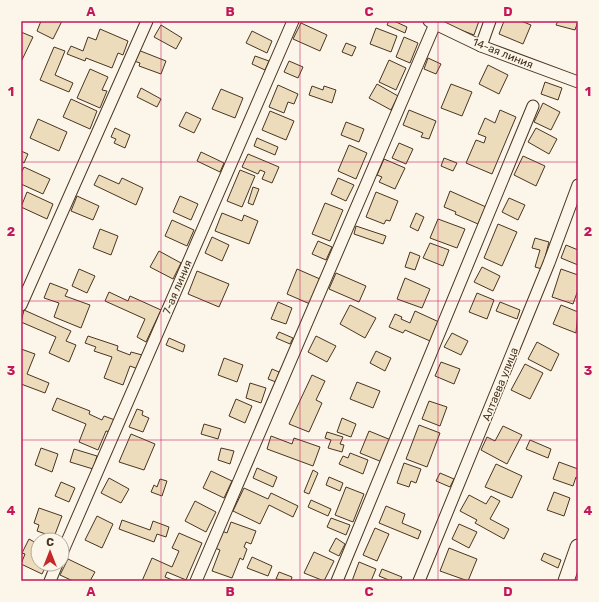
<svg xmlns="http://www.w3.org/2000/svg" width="599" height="602" viewBox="0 0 599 602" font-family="Rubik,sans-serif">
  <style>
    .building { fill: #ecdcbc; stroke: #4a3520 }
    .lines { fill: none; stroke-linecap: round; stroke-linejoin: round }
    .street-casing { stroke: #4a3520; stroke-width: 13 }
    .secondary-casing { stroke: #4a3520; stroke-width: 17 }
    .street { stroke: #fbf6e9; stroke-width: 11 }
    .secondary { stroke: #fbf6e9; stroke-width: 15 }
    .grid { fill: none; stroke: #c2185b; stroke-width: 1; stroke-opacity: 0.55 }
    .labels { text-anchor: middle; stroke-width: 3; stroke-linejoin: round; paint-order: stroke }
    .street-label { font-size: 11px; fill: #4a3520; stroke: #fbf6e9 }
    .neatline { fill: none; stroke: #c2185b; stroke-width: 1.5 }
    .grid-label { font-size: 13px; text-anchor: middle; font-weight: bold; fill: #c2185b }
  </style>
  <rect width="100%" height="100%" fill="#fbf6e9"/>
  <!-- building -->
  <g class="building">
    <polygon points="41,21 62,21 53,39 37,31"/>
    <polygon points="389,21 394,21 407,27 405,33 387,25"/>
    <polygon points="447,21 479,21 474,35 445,24"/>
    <polygon points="504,21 521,21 531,25 523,44 499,34"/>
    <polygon points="558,21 578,21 575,30 556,25"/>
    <polygon points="301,23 327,35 320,51 293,39"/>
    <polygon points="161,25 182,38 176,49 154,37"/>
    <polygon points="376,28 397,36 391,52 370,44"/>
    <polygon points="100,29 128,41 123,55 118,53 112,68 86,58 85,61 67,54 71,46 83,51 88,37 96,40"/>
    <polygon points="252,31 272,41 267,53 246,43"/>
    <polygon points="21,32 33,37 21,62"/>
    <polygon points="404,37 418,43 410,63 396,57"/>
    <polygon points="346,43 356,47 352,56 342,52"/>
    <polygon points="54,47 65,51 55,75 73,83 69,92 40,80"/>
    <polygon points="138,50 166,61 161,74 139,66 140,63 134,61"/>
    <polygon points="255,56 269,61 265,70 252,64"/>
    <polygon points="428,58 441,64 436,74 424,69"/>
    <polygon points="389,60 406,68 396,90 379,82"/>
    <polygon points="289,61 303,67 298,78 284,72"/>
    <polygon points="488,65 508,75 499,94 479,84"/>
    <polygon points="90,69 108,77 102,90 107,91 100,108 77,98"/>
    <polygon points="545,82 562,88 558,100 541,94"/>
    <polygon points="377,84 398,96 391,110 369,98"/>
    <polygon points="451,84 472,92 462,116 441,108"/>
    <polygon points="278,85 298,94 294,104 288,102 284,113 269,107"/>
    <polygon points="312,86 323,90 324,86 336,90 332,103 309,95"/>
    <polygon points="141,88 161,99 157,107 137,97"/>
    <polygon points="221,89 243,98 235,118 212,109"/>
    <polygon points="71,99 97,111 90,129 63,117"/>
    <polygon points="543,103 560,112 551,130 534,122"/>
    <polygon points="409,110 436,121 429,139 421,137 423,133 403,125"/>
    <polygon points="500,110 516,117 492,174 466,163 476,140 484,143 486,137 478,134 485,118 495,123"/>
    <polygon points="270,111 294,121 286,140 262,130"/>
    <polygon points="186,112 201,119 194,133 179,126"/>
    <polygon points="38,119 67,132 59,151 30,138"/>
    <polygon points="346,122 364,129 359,142 341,135"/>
    <polygon points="115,128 130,135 125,148 114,143 116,139 111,137"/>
    <polygon points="536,128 557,139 549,154 528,142"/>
    <polygon points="257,138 278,147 275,155 254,146"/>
    <polygon points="399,143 413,149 406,164 392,158"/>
    <polygon points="349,145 367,153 356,179 338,171"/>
    <polygon points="21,151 28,154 24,163 21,161"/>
    <polygon points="201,152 224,163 220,172 197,161"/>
    <polygon points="248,154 279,167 272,183 262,179 265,172 260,170 258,174 242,167"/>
    <polygon points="523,156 545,166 536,186 514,175"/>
    <polygon points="444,158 457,163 453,171 441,166"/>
    <polygon points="384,159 405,168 395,189 379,182 382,177 377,175"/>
    <polygon points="24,167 50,179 43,194 21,184 21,173"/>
    <polygon points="240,170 255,176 242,207 227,201"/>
    <polygon points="99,175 119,184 122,178 143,188 136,205 94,185"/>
    <polygon points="338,178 354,185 346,201 331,194"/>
    <polygon points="253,187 259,189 253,205 248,203"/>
    <polygon points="450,191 486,207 478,224 455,214 456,212 444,207"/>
    <polygon points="27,192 53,204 47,219 21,207"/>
    <polygon points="376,192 398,201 390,221 386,220 384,224 366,217"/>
    <polygon points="77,196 99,206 93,220 71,211"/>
    <polygon points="180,196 198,204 191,220 173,212"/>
    <polygon points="509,198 525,205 518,220 502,212"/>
    <polygon points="325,203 343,210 330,241 312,234"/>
    <polygon points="222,213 242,221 244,215 258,221 249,244 215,231"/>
    <polygon points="416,213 424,217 418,231 410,227"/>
    <polygon points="438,219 465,229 457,248 430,238"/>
    <polygon points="172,220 194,230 187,246 165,236"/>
    <polygon points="498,224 517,232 502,266 484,258"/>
    <polygon points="356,226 386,236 383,244 354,234"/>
    <polygon points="100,229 118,236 111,255 93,248"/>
    <polygon points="212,237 229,245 222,261 205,253"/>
    <polygon points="535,238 549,242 542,269 535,267 540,250 532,248"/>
    <polygon points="318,241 332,247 326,260 312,254"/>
    <polygon points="430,243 449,250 443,266 423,258"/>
    <polygon points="566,245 578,250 578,265 561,258"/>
    <polygon points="159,251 181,263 173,279 150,267"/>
    <polygon points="410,252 420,256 415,270 405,267"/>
    <polygon points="482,267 500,276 493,291 474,282"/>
    <polygon points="79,269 95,276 87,293 72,286"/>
    <polygon points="297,269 320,279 310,304 287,294"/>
    <polygon points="561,269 578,275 578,290 573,304 552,297"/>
    <polygon points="197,271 229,284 219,307 188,294"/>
    <polygon points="336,273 366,286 359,302 329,289"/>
    <polygon points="405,278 430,289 422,308 397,299"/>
    <polygon points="50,283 68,290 65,296 90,305 81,328 54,317 59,303 44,298"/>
    <polygon points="109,292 128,301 130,296 161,310 146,342 137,337 145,319 105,301"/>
    <polygon points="477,293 494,300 487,319 469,312"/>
    <polygon points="278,302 292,308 286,324 271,319"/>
    <polygon points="500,302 520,310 517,319 496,311"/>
    <polygon points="350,305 376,318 365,338 340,324"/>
    <polygon points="561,305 578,312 576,333 553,324"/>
    <polygon points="24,310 71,331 66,341 76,345 69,362 49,353 56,337 21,322"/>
    <polygon points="415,311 439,322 430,341 405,330 403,333 389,327 395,314 402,317 401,319 410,323"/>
    <polygon points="279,332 293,338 290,344 276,338"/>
    <polygon points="452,333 468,341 461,355 444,347"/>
    <polygon points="88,336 118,346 117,350 130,355 131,352 142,355 138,369 130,366 123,385 104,378 112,357 94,351 96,347 85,343"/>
    <polygon points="316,336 336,346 327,362 308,352"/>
    <polygon points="169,338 185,345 183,352 166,345"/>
    <polygon points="537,342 559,354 551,371 528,359"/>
    <polygon points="21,349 35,354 27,374 49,383 45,393 21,384"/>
    <polygon points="376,351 391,358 385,371 370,363"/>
    <polygon points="224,358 243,365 237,382 218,375"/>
    <polygon points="441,362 460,369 454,384 435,376"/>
    <polygon points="525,364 543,373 530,399 511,390"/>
    <polygon points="272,369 279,372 276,382 268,379"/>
    <polygon points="312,375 325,381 316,400 322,403 309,432 289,424"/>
    <polygon points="357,382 380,391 373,408 350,399"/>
    <polygon points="250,383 266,388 261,403 246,398"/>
    <polygon points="57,398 90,411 89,414 102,420 104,416 115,420 110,432 106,431 98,450 79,442 86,424 52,410"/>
    <polygon points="236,399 252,406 245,423 229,416"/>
    <polygon points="429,401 447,407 440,426 422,419"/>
    <polygon points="137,409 143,411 142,415 149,418 143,432 129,427"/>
    <polygon points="342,418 356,424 351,437 337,432"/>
    <polygon points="204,424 221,429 218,439 201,434"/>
    <polygon points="419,425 440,433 427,467 406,459"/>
    <polygon points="503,426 522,435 507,464 481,450 487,437 495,441"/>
    <polygon points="369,431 391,440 382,462 360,453"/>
    <polygon points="327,432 343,437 340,444 344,445 342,452 328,448 331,440 325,438"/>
    <polygon points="131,434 155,444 144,470 119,462"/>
    <polygon points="271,436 292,444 294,438 320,447 313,466 267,449"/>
    <polygon points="530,440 551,449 548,458 526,449"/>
    <polygon points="41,448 58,454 52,472 35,465"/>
    <polygon points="221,448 234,451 230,464 218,460"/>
    <polygon points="74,449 97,456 93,469 70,462"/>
    <polygon points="350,453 368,460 363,474 339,464 343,456 348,458"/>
    <polygon points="559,462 578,469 578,478 576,477 573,486 553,479"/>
    <polygon points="404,463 421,469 416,483 411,481 409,487 397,483"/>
    <polygon points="496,464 522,476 512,498 485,487"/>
    <polygon points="257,468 277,477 273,487 253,478"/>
    <polygon points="313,470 318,473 309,494 304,492"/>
    <polygon points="211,471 232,481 224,498 203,488"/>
    <polygon points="440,473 454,479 450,487 436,481"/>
    <polygon points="329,477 343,483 340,491 326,485"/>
    <polygon points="109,478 129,489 121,503 101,493"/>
    <polygon points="160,479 167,481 162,496 151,492 154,485 157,487"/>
    <polygon points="61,482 75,488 69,502 55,496"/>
    <polygon points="346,487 364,494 353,522 335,515"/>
    <polygon points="244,488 268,499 271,493 298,506 293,517 269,505 260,524 233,511"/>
    <polygon points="554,492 570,498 564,516 547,510"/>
    <polygon points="469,495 486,504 491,496 500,501 490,519 509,529 504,539 475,523 477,520 460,511"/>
    <polygon points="311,500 331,509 328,516 308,507"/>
    <polygon points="195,501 216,512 206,532 185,521"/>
    <polygon points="386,506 405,514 402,523 421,531 418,539 379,523"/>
    <polygon points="39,508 62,516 54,537 37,531 39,525 34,523"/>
    <polygon points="97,516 113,524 102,548 85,540"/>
    <polygon points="331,518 350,525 346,535 327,527"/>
    <polygon points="122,520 150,530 153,521 169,527 166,537 157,534 154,542 119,529"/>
    <polygon points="231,522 256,531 251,544 246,542 244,547 247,549 243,560 240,558 232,578 212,571 220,550 215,548 222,531 227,533"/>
    <polygon points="459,524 477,532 469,548 452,539"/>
    <polygon points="375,528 389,534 377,561 363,555"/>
    <polygon points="179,533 202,543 186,580 167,572 165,577 175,581 142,581 152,558 172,567 179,551 172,548"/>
    <polygon points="336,538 345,544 339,556 329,551"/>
    <polygon points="29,539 38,544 38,564 47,564 42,574 21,564 25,554 22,553"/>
    <polygon points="449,548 477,559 468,581 440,571"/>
    <polygon points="314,552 334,561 324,581 304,573"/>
    <polygon points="544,553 561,560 558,568 541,560"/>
    <polygon points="252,557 272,566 268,576 247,568"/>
    <polygon points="68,559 95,572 90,581 73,581 60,575"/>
    <polygon points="359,562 376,569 371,581 352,581"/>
    <polygon points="382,569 402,577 400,581 391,581 379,576"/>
    <polygon points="279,572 292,577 291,581 276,579"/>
  </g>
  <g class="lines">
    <!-- street casing -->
    <g class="street-casing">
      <g id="street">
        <polyline points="429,21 481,46 578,82"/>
        <polyline points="481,46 490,21"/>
        <polyline points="21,305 147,21"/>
        <polyline points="62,553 293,21"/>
        <polyline points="50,581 57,564"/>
        <polyline points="196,581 435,24"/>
        <polyline points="337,581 533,106"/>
        <polyline points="419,581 549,263 578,185"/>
      </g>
    </g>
    <!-- secondary casing -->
    <g class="secondary-casing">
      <polyline id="secondary" points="566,581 578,547"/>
    </g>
    <!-- street -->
    <use href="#street" class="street"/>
    <!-- secondary -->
    <use href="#secondary" class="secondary"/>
  </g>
  <!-- grid -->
  <path class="grid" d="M 161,21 L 161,581M 300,21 L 300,581M 438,21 L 438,581M 21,162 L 578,162M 21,301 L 578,301M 21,440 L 578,440"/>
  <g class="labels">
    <!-- street labels -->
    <g class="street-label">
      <text transform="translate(503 53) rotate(22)" y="4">14-ая линия</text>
      <text transform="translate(177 287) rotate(-67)" y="4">7-ая линия</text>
      <text transform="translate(500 384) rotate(-68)" y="4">Алтаева улица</text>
    </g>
  </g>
  <!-- border -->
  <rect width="599" height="602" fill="none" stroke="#fbf6e9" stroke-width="44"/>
  <!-- north arrow -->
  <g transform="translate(50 552)"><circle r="19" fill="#fbf6e9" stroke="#b4a999"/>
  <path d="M0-3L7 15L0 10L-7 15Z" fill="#c62828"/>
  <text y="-6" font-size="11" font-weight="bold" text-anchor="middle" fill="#4a3520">С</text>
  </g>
  <rect x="22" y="22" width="555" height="558" class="neatline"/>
  <g class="grid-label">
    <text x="91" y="16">A</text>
    <text x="230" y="16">B</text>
    <text x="369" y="16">C</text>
    <text x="508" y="16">D</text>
    <text x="11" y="96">1</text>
    <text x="588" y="96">1</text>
    <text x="11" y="236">2</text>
    <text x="588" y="236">2</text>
    <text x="11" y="375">3</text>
    <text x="588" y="375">3</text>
    <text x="11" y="515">4</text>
    <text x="588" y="515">4</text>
    <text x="91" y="596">A</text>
    <text x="230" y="596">B</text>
    <text x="369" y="596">C</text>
    <text x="508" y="596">D</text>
  </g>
</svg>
